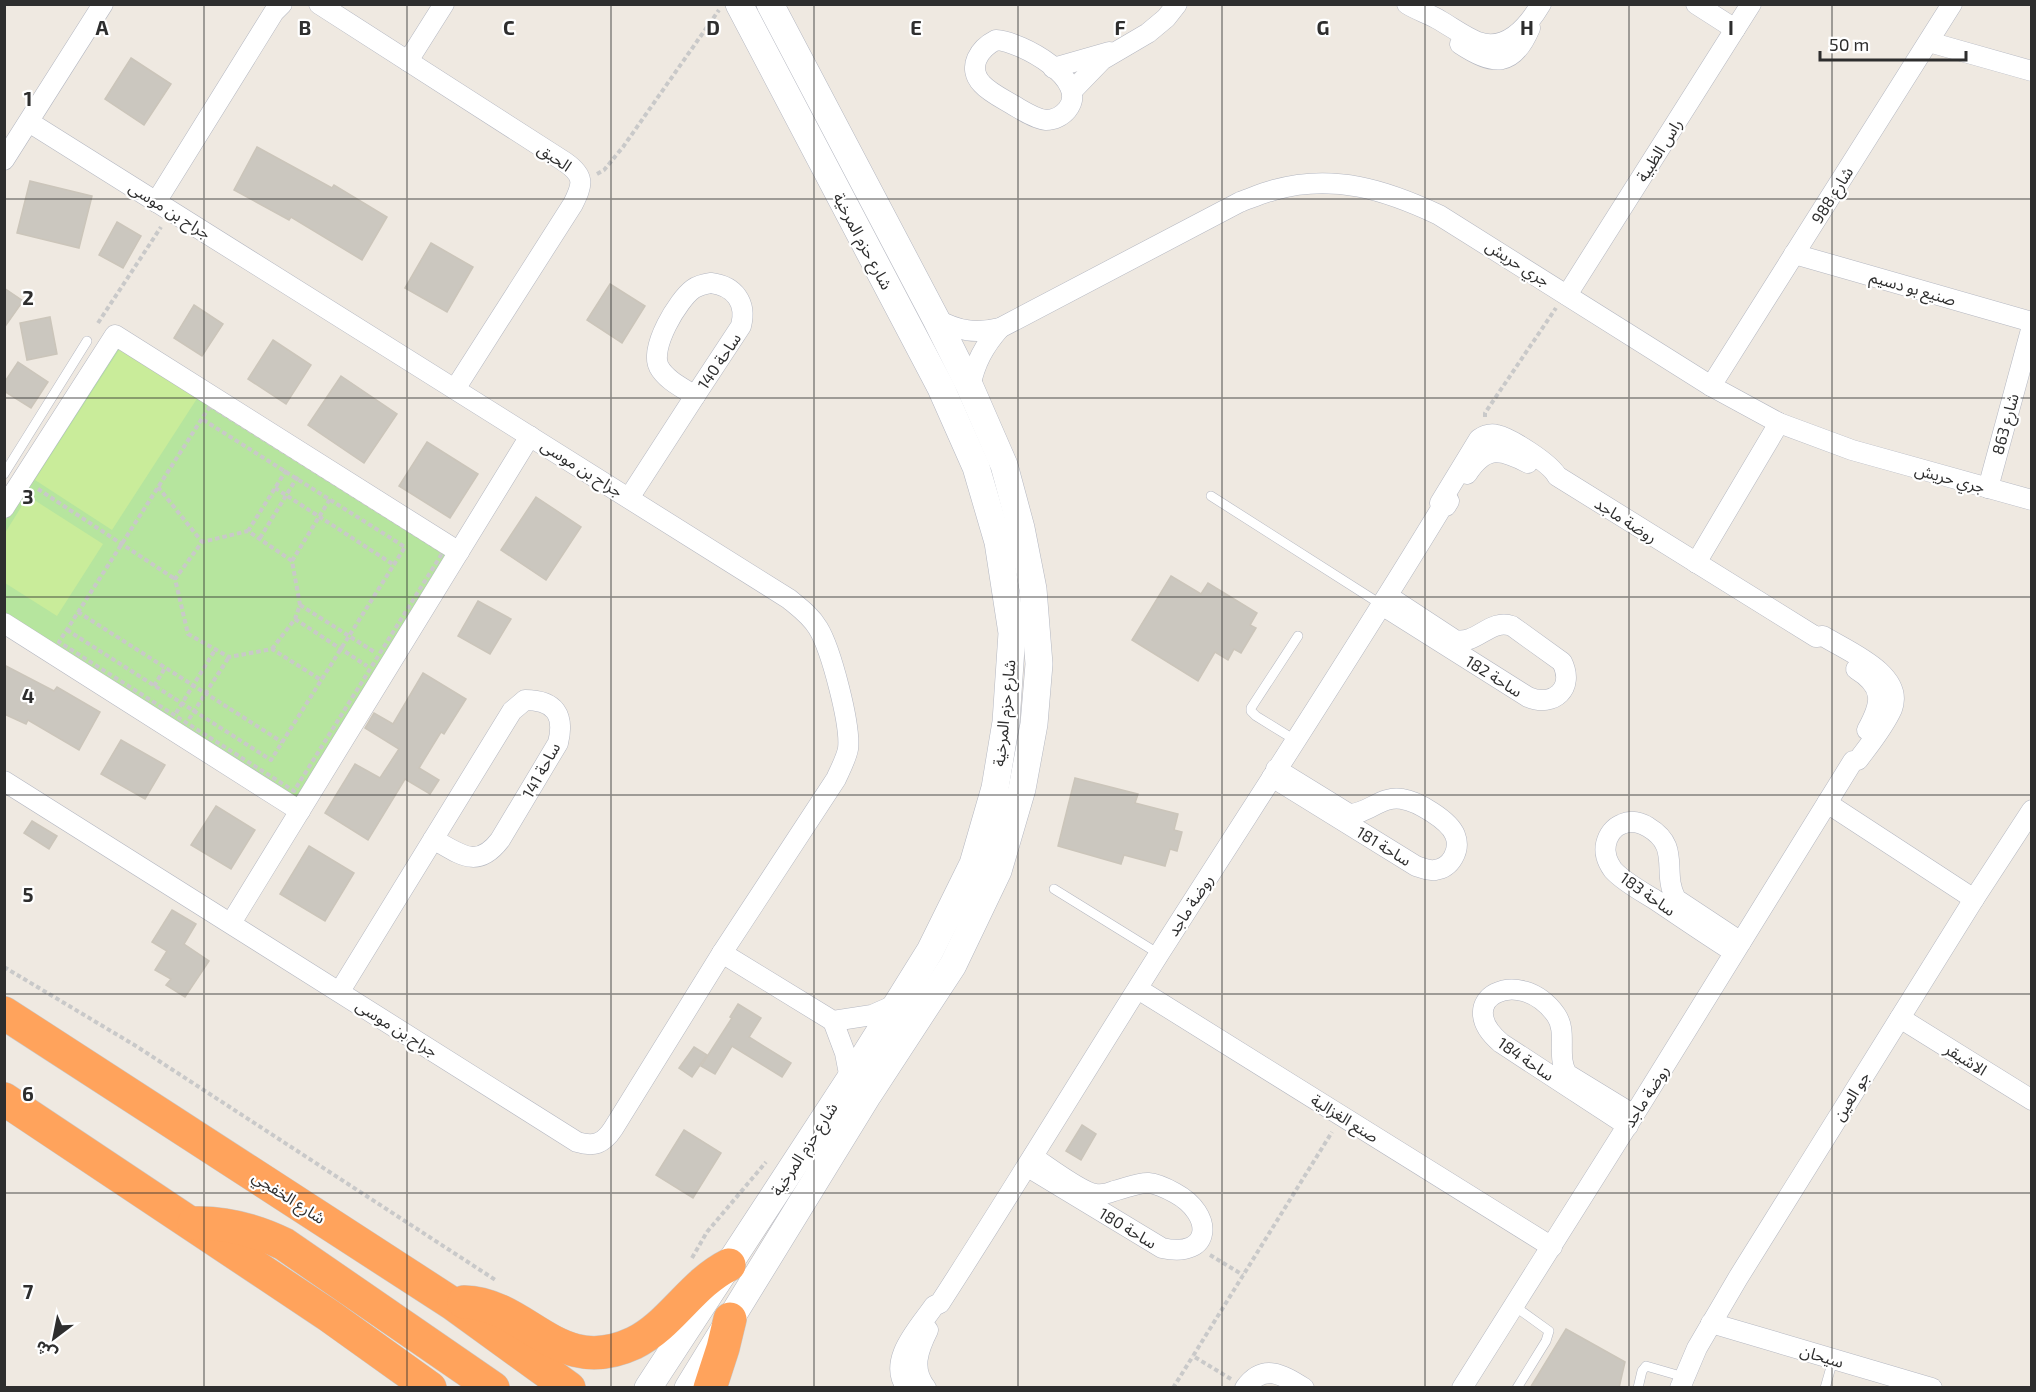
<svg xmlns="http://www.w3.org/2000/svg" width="2036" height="1392" viewBox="0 0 2036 1392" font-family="'Exo 2','Noto Sans Arabic',sans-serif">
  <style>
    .green { fill: #b6e59e }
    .pitch { fill: #c9ec9a }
    .building { fill: #cbc7bf; stroke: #cbc5ba; stroke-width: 1.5 }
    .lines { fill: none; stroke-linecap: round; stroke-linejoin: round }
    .lane-casing { stroke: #b4b7c1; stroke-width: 10 }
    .street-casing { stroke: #b4b7c1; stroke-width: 21 }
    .secondary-casing { stroke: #b4b7c1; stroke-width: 28 }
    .highway-casing { stroke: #c9c9c9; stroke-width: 34 }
    .path { stroke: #c9c9c9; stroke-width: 4; stroke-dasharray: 4.5 3; stroke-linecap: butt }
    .lane { stroke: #fff; stroke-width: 9 }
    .street { stroke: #fff; stroke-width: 20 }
    .secondary { stroke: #fff; stroke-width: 27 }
    .highway { stroke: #ffa35c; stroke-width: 33 }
    .grid { fill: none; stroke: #2e2e2e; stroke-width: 1.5; stroke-opacity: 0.55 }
    .labels { text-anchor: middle; stroke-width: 4.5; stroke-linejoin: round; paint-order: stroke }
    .street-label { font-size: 16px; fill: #2e2e2e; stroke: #fff }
    .grid-label { font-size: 20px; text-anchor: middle; font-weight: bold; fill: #2e2e2e; stroke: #fff; stroke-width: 4.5; stroke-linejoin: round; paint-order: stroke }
  </style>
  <rect width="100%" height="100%" fill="#efe9e1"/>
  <!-- green -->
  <polygon class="green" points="118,343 450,551 298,799 5,616 4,522"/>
  <!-- pitch -->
  <g class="pitch">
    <polygon points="121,347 198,397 112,530 35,480"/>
    <polygon points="28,496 103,544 57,616 5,583 5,533"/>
  </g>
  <!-- building -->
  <g class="building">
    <polygon points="131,58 171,84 144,125 105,99"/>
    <polygon points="257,147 332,188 334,185 387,217 362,260 291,217 289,220 234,190"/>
    <polygon points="30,181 92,196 79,248 17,233"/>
    <polygon points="117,222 141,236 123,268 99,255"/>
    <polygon points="431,243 473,267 447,312 405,288"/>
    <polygon points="610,284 645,306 622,343 587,320"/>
    <polygon points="4,288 23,301 4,328"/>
    <polygon points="194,305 223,324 202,356 174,338"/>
    <polygon points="50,317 57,354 27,360 20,323"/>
    <polygon points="273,340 311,365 286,404 248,379"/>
    <polygon points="18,362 48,382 31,408 4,391 4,383"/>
    <polygon points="341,376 397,414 364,463 308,425"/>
    <polygon points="427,442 478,474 450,518 399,486"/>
    <polygon points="536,497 581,527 546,580 501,550"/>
    <polygon points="1171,576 1201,594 1208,583 1257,613 1250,625 1256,628 1241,653 1234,649 1228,660 1215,652 1198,681 1132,640"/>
    <polygon points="478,601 511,619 490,654 458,636"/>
    <polygon points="4,665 54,691 57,687 100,712 79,750 28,720 26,724 4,714"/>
    <polygon points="423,673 466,699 444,734 441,732 419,768 439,780 430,794 405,779 368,840 325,813 355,764 380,778 399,749 365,728 374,713 393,724"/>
    <polygon points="121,740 165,765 145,799 101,774"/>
    <polygon points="1075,778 1138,794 1135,803 1178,814 1174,830 1182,832 1177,851 1170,849 1165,866 1124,855 1121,864 1058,846"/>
    <polygon points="216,806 255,830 231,869 191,845"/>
    <polygon points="32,821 57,836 49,849 24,833"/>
    <polygon points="309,846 354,873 325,921 280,894"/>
    <polygon points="172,910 196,924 184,944 209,961 185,997 166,985 171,979 155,970 167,951 152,942"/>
    <polygon points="738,1004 761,1018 749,1037 791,1063 782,1077 732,1046 715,1074 701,1066 732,1018 730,1017"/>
    <polygon points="694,1047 707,1055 692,1077 679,1068"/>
    <polygon points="1082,1125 1096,1134 1081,1160 1066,1151"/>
    <polygon points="684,1130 721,1153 693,1198 656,1175"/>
    <polygon points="1566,1329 1625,1362 1619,1388 1530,1388"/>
  </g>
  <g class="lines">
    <!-- lane casing -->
    <g class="lane-casing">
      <g id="lane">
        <polyline points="4,474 87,341"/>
        <polyline points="1211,496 1382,605"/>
        <polyline points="1295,740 1256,716 1251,711 1251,708 1298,636"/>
        <polyline points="1054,889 1159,954"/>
        <polyline points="1513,1305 1549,1331 1546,1341 1517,1388"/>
        <polyline points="1638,1388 1642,1371 1646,1366 1684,1377"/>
        <polyline points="1825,1388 1833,1360"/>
      </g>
    </g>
    <!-- street casing -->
    <g class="street-casing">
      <g id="street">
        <path d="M 319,4 L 565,162 C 585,176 583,184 573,204 L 455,389"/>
        <path d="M 1407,4 C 1418,11 1430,14 1441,21 C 1453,28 1465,37 1478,42 C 1506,52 1528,26 1541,4"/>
        <polyline points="1696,4 1735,29"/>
        <path d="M 996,40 C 1020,41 1092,80 1067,110 C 1062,116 1054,120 1046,120 C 1035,119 1022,110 1013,105 C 1003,99 989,92 982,84 C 966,67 980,48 996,40 Z"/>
        <polyline points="1929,42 2032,71"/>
        <path d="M 1460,44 C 1493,66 1513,68 1530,28"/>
        <polyline points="408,61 444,4"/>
        <polyline points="1053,68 1109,52"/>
        <polyline points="1072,91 1102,60 1148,33 1166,18 1177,4"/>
        <polyline points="4,160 103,4"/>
        <polyline points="156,202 274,12 282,4"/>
        <polyline points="1794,254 2032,322"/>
        <path d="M 711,283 C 735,286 747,303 741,326 L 695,396 C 683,388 666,380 659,367 C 649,348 678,300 693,289 C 699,285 704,284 711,283 Z"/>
        <polyline points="1567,295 1751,4"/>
        <path d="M 936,319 C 958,331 976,334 1000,328 L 1240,202 C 1251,198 1263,193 1274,190 C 1333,173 1386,190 1439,215 L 1711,386 L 1779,423 L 1852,450 L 2032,500"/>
        <polyline points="1711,386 1952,4"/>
        <path d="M 970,387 C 975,363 984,346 1000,328"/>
        <path d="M 1467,474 C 1486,445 1501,449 1528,463"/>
        <polyline points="1988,488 2032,326"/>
        <polyline points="629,498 695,396"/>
        <path d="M 1442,507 L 1440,503 L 1479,439 C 1485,435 1490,433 1497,435 C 1511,438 1551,464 1557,476 L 1816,637 L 1823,636 C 1847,651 1905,674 1892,709 C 1884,727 1870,744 1858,760 L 1853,761 L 1634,1115 L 1462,1388"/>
        <polyline points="4,508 115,335 459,552"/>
        <polyline points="1696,563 1779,423"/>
        <path d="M 1382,605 L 1528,697 C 1554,708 1575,688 1562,662 L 1512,626 C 1490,618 1477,645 1455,640 L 1388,596"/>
        <polyline points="4,623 300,811"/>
        <path d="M 1856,669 C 1885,687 1882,703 1867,730"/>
        <path d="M 1272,777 L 1416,866 C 1422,868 1428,871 1435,870 C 1451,868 1461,850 1455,835 C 1449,820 1417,801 1402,799 C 1382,795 1368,814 1349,814 L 1276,769"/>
        <path d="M 4,781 L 577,1142 C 594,1147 603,1144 613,1129 L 722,953 L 836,779 C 840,770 846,759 848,749 C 851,725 831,649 818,628 C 811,616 800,608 789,599 L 29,122"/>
        <polyline points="1827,803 1974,899"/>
        <polyline points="231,923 530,436"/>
        <path d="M 1734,952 C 1707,935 1681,917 1654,899 C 1641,891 1624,882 1613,870 C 1608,863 1604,853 1606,844 C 1608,835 1614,827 1622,824 C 1631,820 1640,822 1648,827 C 1682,847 1661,872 1676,899 L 1741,942"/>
        <polyline points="722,953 833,1021 872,1015 897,1004"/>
        <polyline points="1138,989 1552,1247"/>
        <path d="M 340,991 L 512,711 L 525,700 C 555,700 565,715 558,743 L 500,840 C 477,870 460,854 433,839"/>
        <polyline points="1900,1018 2032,1100"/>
        <polyline points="833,1021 845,1053 850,1079"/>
        <path d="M 1628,1126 L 1501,1043 C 1450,1000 1519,963 1556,1015 C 1568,1032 1556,1056 1567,1074 L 1634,1115"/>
        <path d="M 1028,1167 L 1162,1248 C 1213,1259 1214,1214 1175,1193 C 1146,1177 1143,1183 1114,1191 C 1109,1193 1102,1195 1096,1194 C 1082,1193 1047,1166 1033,1157"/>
        <polyline points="1711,1323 1932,1388"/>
        <path d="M 907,1388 C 886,1361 919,1328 934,1306 L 940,1303 C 1015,1187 1087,1068 1161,951 C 1255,803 1351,657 1442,507 L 1446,506 L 1449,501"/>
        <path d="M 926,1388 C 911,1369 918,1350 928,1330"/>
        <path d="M 1245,1388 C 1263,1363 1282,1374 1304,1388"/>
        <polyline points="1680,1388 1697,1348 1738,1278 1974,899 2032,810"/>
      </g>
    </g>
    <!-- secondary casing -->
    <g class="secondary-casing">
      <g id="secondary">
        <polyline points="648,1388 850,1079 897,1004 930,951 973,864 995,788 1006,722 1012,633 998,542 976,467 941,388 739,4"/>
        <polyline points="688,1388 868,1095 953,965 998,871 1022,789 1034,724 1039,664 1033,589 1021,528 1004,465 970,387 936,319 770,4"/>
      </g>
    </g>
    <!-- highway casing -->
    <g class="highway-casing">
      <g id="highway">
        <polyline points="4,1013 453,1304 569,1388"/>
        <polyline points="4,1099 328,1315 430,1388"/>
        <path d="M 194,1223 C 227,1222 255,1230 284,1244 L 493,1388"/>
        <path d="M 464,1302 C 529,1304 557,1379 634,1343 C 671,1325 691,1284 729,1265"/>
        <polyline points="710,1388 723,1348 730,1319"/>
      </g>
    </g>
    <!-- path -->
    <g class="path">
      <polyline points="597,174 604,170 623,147 719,10"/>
      <polyline points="98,323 161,227"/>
      <polygon points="210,406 443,552 294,791 59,642"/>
      <polyline points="1485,417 1485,413 1556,308"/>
      <polyline points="158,487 202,542"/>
      <polyline points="275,488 394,565"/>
      <polyline points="38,489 175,579"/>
      <polyline points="248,531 287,469"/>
      <polyline points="260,538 298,476"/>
      <polyline points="292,561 330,499"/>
      <polyline points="300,605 376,653"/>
      <polyline points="78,612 282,742"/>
      <polyline points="295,619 367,666"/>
      <polyline points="67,630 271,760 405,547 202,419"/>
      <polyline points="272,649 295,619 300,605 292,561 248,531 202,542 175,579 188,634 229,657 272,649 321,680"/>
      <polyline points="154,686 165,668"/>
      <polyline points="176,713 215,650"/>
      <polyline points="189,719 229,657"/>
      <polyline points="4,967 136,1046 497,1281"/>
      <polyline points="1210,1255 1243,1275"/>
      <polyline points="692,1258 707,1232 766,1162"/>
      <polyline points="1231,1379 1193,1356 1332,1132"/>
      <polyline points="1173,1388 1193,1356"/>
    </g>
    <!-- lane -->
    <use href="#lane" class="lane"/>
    <!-- street -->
    <use href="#street" class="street"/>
    <!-- secondary -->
    <use href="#secondary" class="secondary"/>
    <!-- highway -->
    <use href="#highway" class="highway"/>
  </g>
  <!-- grid -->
  <path class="grid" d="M 204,4 L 204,1388M 407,4 L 407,1388M 611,4 L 611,1388M 814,4 L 814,1388M 1018,4 L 1018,1388M 1222,4 L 1222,1388M 1425,4 L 1425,1388M 1629,4 L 1629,1388M 1832,4 L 1832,1388M 4,199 L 2032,199M 4,398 L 2032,398M 4,597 L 2032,597M 4,795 L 2032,795M 4,994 L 2032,994M 4,1193 L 2032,1193"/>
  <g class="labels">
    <!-- street labels -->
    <g class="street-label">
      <text transform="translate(1659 150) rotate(-58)" y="6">راس الظبية</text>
      <text transform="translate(555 157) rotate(35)" y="6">الحبق</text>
      <text transform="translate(1832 195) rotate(-58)" y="6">شارع 988</text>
      <text transform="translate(170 210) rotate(32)" y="6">جراح بن موسى</text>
      <text transform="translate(863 241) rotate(62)" y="6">شارع حزم المرخية</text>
      <text transform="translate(1518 263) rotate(32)" y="6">جري حريش</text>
      <text transform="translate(1913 288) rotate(16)" y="6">صنيع بو دسيم</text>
      <text transform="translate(719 361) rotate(-56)" y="6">ساحة 140</text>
      <text transform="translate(2005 424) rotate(-75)" y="6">شارع 863</text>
      <text transform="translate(582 468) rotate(32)" y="6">جراح بن موسى</text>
      <text transform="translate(1950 478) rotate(15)" y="6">جري حريش</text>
      <text transform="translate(1626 520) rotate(32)" y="6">روضة ماجد</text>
      <text transform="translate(1494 676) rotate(32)" y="6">ساحة 182</text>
      <text transform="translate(1004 713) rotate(-84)" y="6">شارع حزم المرخية</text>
      <text transform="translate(541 770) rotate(-61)" y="6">ساحة 141</text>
      <text transform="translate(1384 846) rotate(31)" y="6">ساحة 181</text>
      <text transform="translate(1648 894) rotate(35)" y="6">ساحة 183</text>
      <text transform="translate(1190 905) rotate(-57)" y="6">روضة ماجد</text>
      <text transform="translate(397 1028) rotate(32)" y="6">جراح بن موسى</text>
      <text transform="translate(1526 1059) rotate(34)" y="6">ساحة 184</text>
      <text transform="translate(1966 1059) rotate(32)" y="6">الاشيقر</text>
      <text transform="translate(1646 1096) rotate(-58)" y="6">روضة ماجد</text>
      <text transform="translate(1851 1096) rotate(-58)" y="6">جو العين</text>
      <text transform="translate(1345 1118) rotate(32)" y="6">صنع الغزالية</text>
      <text transform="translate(804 1149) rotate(-57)" y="6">شارع حزم المرخية</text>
      <text transform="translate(289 1197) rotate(33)" y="6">شارع الخفجي</text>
      <text transform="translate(1128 1228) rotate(31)" y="6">ساحة 180</text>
      <text transform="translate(1822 1356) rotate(17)" y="6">سيحان</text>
    </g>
  </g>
  <g class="grid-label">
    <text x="102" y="35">A</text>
    <text x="305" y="35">B</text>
    <text x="509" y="35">C</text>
    <text x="713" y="35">D</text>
    <text x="916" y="35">E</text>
    <text x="1120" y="35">F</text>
    <text x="1323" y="35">G</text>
    <text x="1527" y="35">H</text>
    <text x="1731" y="35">I</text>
    <text x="28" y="106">1</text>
    <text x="28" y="305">2</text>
    <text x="28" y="504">3</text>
    <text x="28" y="703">4</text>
    <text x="28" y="902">5</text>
    <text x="28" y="1101">6</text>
    <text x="28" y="1299">7</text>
  </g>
  <!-- border -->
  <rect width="2036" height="1392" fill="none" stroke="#2e2e2e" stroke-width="12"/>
  <!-- north arrow -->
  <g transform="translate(54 1338) rotate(212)" stroke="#ffffff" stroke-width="4.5" paint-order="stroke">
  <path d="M0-4.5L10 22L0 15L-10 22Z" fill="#2e2e2e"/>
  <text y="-9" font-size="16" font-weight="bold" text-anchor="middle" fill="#2e2e2e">ش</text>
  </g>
  <!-- scale -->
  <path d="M1820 51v9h146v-9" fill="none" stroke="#2e2e2e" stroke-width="3"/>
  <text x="1829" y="51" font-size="18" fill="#2e2e2e" stroke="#ffffff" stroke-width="4.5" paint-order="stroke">50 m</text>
</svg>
